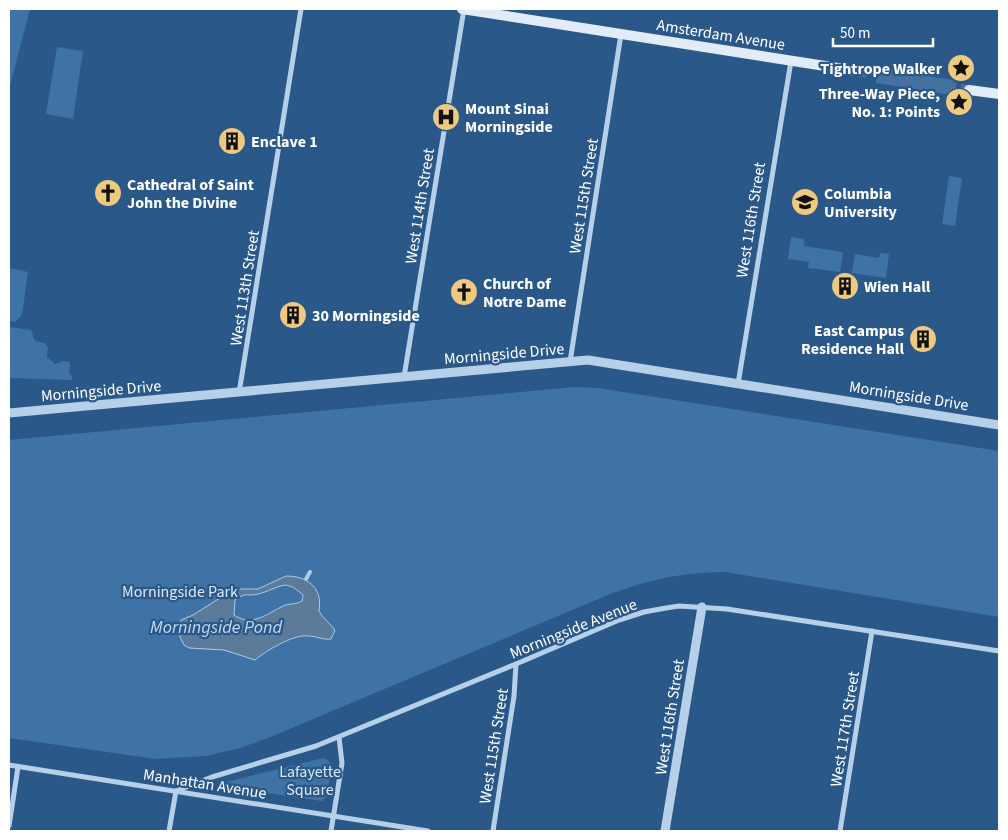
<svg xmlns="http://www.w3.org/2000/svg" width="1008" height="840" viewBox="0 0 1008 840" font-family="'Source Sans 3',sans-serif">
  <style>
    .green { fill: #3f73a5 }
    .water { fill: #5c7b9b; stroke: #accbe9; fill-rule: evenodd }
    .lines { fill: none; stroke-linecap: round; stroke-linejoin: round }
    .stream { stroke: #accbe9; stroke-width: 4 }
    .secondary-tunnel { stroke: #4a719b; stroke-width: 10; stroke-dasharray: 10 5; stroke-linecap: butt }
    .minor { stroke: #b7d0e9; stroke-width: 5 }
    .tertiary { stroke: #b7d0e9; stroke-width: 9 }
    .secondary { stroke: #e1ecf8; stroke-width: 10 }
    .labels { text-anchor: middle; stroke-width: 4.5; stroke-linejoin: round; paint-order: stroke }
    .street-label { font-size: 16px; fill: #fff; stroke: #2a5889 }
    .poi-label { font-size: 16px; font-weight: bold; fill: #fff; stroke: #2a5889; text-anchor: start }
    .park-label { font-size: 16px; fill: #dbe9f7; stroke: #2a5889 }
    .water-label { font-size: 18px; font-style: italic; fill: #c3daf0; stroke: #2a5889 }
  </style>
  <rect width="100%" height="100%" fill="#2a5889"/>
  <!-- green -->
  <g class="green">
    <polygon points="9,9 30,9 9,90"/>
    <polygon points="57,47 83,51 73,119 46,114"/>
    <polygon points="878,68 953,80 951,95 876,83"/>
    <polygon points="949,176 962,178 955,226 942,224"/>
    <polygon points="791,237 804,239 804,246 843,252 840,272 808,268 809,262 788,259"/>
    <polygon points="880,253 889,254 886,278 852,273 855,254 879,258"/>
    <polygon points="9,268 28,272 22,315 15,322 9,321"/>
    <polygon points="9,327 31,330 35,341 45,343 48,347 47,357 55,364 64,361 70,362 69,373 72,376 72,380 10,378"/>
    <path d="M 574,387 L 598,388 L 999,451 L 999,617 L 725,572 C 679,573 651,579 608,595 L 268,738 L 240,748 L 206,756 L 156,759 L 9,738 L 9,440 Z"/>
    <polygon points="323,758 328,760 332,766 326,797 322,801 252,791 220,785 222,783"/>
  </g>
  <!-- water -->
  <path class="water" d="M 286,576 C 308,576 323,588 319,611 C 323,619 330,623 335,630 L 331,639 C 322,640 316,636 308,636 C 293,634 266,651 255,660 L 224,650 L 189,648 L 184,645 L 180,637 L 179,629 L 181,620 L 193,615 L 231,591 L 241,589 L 258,589 ZM 286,585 L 293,587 L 303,595 L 302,601 C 296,605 289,603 283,606 C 267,614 252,627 234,615 L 235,600 C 247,591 247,597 258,594 C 268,592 276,586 286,585 Z"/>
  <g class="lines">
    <!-- stream -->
    <polyline class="stream" points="306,579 310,572"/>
    <!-- secondary-tunnel -->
    <polyline class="secondary-tunnel" points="857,71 969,90"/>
    <!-- minor -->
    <g class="minor">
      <polyline points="570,362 621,34"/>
      <polyline points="404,377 464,9"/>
      <polyline points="738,384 791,61"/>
      <polyline points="239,393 301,9"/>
      <polyline points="9,765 428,831"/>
      <polyline points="176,791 212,777 316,746 516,664 619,620 644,612 666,608 679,606 727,609 999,651"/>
      <polyline points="9,826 18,767"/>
      <polyline points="169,831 176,791"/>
      <polyline points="331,831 342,763 339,737"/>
      <polyline points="493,831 514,696 516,664"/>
      <polyline points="840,831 872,631"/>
    </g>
    <!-- tertiary -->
    <g class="tertiary">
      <polyline points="9,413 588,360 999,425"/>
      <polyline points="665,831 702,607"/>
    </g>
    <!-- secondary -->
    <g class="secondary">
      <polyline points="462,9 857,71"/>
      <polyline points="969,90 999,94"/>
    </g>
  </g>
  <!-- icons -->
  <defs>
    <g id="sight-disc" transform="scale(1.4375)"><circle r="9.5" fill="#efc97f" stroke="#2a5889"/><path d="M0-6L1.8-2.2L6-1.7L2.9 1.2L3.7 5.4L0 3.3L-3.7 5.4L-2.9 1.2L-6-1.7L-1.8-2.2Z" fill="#111"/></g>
    <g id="hospital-disc" transform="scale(1.4375)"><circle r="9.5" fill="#efc97f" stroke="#2a5889"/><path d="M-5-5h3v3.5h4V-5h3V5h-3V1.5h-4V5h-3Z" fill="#111"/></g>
    <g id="building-disc" transform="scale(1.4375)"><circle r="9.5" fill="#efc97f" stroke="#2a5889"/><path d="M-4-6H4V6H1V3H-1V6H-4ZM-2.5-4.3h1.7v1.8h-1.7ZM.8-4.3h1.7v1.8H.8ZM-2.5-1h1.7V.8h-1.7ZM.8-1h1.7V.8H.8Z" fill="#111"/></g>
    <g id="church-disc" transform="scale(1.4375)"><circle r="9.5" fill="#efc97f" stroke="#2a5889"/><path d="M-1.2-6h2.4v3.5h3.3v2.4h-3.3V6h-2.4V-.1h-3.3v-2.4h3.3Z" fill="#111"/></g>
    <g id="university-disc" transform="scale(1.4375)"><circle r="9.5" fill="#efc97f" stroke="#2a5889"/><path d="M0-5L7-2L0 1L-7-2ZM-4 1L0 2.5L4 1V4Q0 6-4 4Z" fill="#111"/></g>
  </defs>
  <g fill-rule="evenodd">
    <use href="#sight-disc" x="961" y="68"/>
    <use href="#sight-disc" x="959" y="102"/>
    <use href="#hospital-disc" x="446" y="117"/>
    <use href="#building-disc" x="232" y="141"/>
    <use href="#church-disc" x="108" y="193"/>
    <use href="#university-disc" x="805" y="202"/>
    <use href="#building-disc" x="845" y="286"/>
    <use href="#church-disc" x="464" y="292"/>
    <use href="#building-disc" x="293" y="315"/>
    <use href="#building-disc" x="923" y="339"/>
  </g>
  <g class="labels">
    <!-- street labels -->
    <g class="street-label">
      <text transform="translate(721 34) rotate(9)" y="6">Amsterdam Avenue</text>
      <text transform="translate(583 196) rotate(-81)" y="6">West 115th Street</text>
      <text transform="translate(419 206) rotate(-81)" y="6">West 114th Street</text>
      <text transform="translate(750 220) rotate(-81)" y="6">West 116th Street</text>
      <text transform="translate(244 288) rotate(-81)" y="6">West 113th Street</text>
      <text transform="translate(504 353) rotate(-5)" y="6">Morningside Drive</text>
      <text transform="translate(101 390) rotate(-5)" y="6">Morningside Drive</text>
      <text transform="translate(909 395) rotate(9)" y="6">Morningside Drive</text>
      <text transform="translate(573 628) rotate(-22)" y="6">Morningside Avenue</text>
      <text transform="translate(669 717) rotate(-81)" y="6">West 116th Street</text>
      <text transform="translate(844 729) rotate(-81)" y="6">West 117th Street</text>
      <text transform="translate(493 746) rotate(-81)" y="6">West 115th Street</text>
      <text transform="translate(205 783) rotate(9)" y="6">Manhattan Avenue</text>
    </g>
    <!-- poi labels -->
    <g class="poi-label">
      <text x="942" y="74" text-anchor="end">Tightrope Walker</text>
      <text x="940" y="99" text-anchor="end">Three-Way Piece,<tspan x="940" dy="18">No. 1: Points</tspan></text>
      <text x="465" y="114">Mount Sinai<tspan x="465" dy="18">Morningside</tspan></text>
      <text x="251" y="147">Enclave 1</text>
      <text x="127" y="190">Cathedral of Saint<tspan x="127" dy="18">John the Divine</tspan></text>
      <text x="824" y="199">Columbia<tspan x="824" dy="18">University</tspan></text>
      <text x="483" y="289">Church of<tspan x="483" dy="18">Notre Dame</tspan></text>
      <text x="864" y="292">Wien Hall</text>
      <text x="312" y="321">30 Morningside</text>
      <text x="904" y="336" text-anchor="end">East Campus<tspan x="904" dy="18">Residence Hall</tspan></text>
    </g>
    <!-- park labels -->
    <g class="park-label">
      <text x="180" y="597">Morningside Park</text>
      <text x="310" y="777">Lafayette<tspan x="310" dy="18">Square</tspan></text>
    </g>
    <!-- water labels -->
    <g class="water-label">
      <text x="216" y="633">Morningside Pond</text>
    </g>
  </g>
  <!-- border -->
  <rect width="1008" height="840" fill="none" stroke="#ffffff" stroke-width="20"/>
  <!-- scale -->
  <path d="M833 38v8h100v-8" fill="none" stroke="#ffffff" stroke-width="2.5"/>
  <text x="840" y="38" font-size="15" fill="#ffffff" stroke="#2a5889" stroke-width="4" paint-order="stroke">50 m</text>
</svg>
